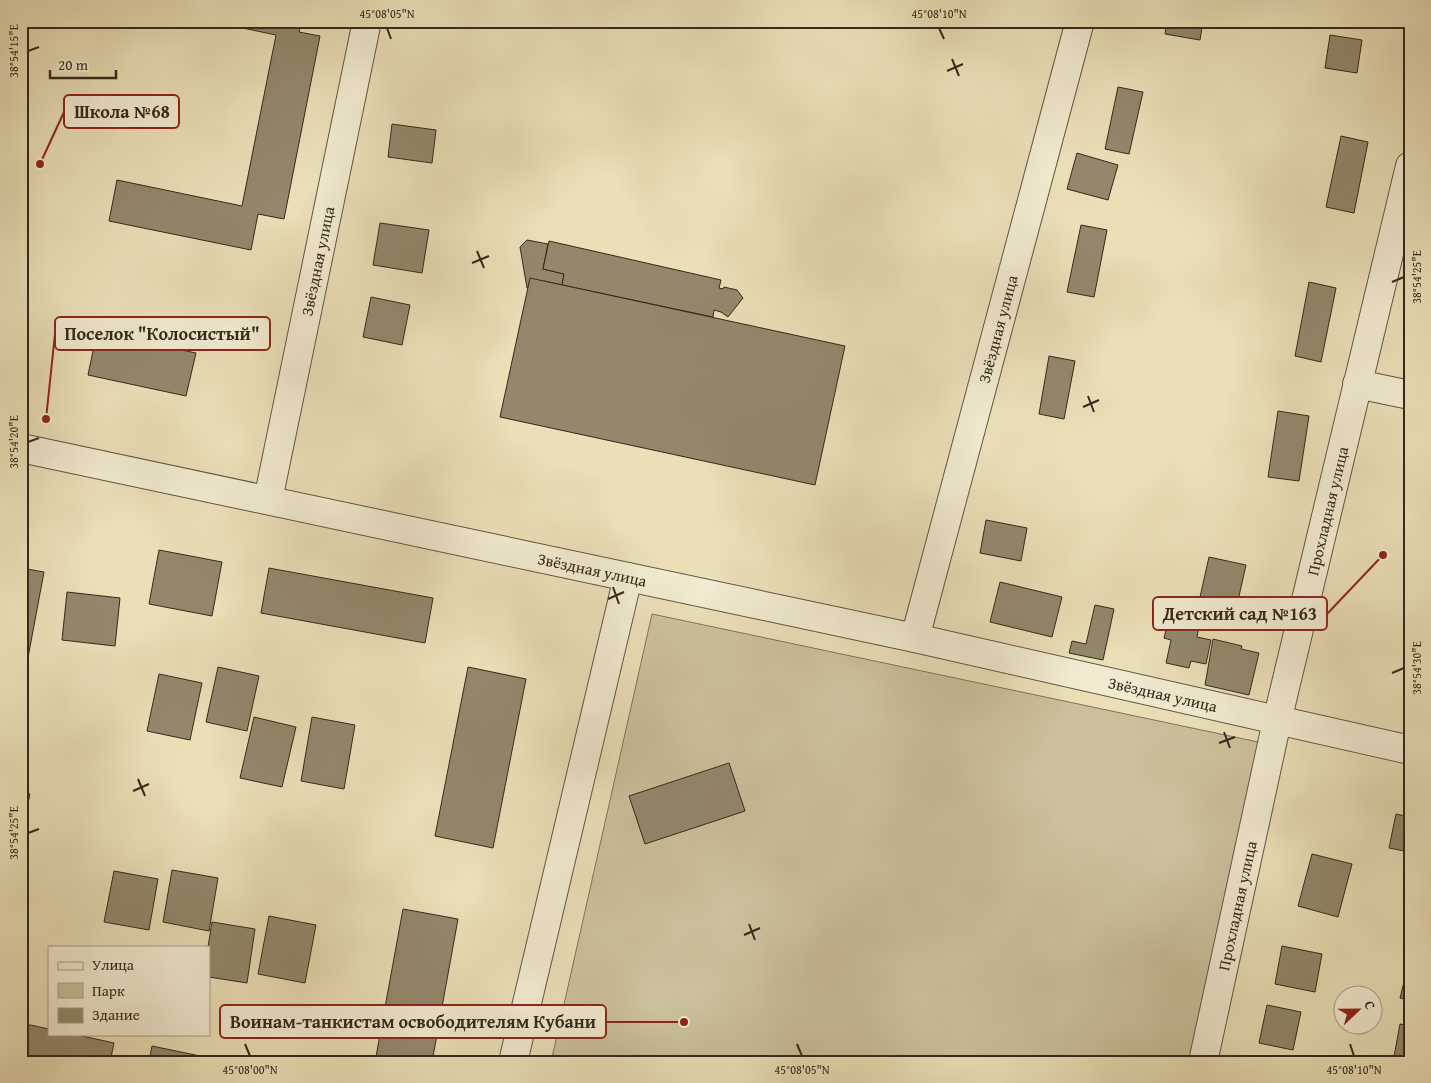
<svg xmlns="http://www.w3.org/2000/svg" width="1431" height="1083" viewBox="0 0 1431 1083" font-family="'Gentium Book Plus',serif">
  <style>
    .green { fill: #cbc09c; stroke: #80745b }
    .building { fill: #93886c; stroke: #35291a }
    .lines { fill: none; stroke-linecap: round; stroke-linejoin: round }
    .minor-casing { stroke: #625641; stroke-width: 30 }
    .minor { stroke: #f1ead0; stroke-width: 28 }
    .ticks { fill: none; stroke: #35291a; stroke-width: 2 }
    .labels { text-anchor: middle; stroke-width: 4; stroke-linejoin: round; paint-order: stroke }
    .street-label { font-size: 16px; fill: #35291a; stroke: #f1ead0 }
    .leader { fill: none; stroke: #8f2418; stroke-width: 2 }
    .callout-dot { fill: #8f2418; stroke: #f1ead0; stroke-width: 2 }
    .callout { fill: #f1ead0; stroke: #8f2418; stroke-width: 2 }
    .callout-label { font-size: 18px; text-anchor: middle; font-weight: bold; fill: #35291a }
    .neatline { fill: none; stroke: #35291a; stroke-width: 2 }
    .ticks-label { font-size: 12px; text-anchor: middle; fill: #35291a }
  </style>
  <rect width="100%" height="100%" fill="#eadfb7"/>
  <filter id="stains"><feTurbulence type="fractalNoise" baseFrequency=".004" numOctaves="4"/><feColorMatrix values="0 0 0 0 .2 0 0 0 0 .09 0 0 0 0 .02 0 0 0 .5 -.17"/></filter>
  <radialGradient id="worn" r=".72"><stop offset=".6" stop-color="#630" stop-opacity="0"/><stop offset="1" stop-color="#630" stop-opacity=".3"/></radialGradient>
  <!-- green -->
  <polygon class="green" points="652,614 1263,743 1192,1062 551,1062"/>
  <!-- building -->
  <g class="building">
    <polygon points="209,21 301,21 299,32 320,36 284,219 258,214 251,250 109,221 117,180 242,206 276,35"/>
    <polygon points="1167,21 1203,21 1200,40 1165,34"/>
    <polygon points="1330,35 1362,40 1357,73 1325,68"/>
    <polygon points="1118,87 1143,92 1129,154 1105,149"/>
    <polygon points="392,124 436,130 432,163 388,157"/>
    <polygon points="1341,136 1368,142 1354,213 1326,207"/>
    <polygon points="1077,153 1118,165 1108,200 1067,189"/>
    <polygon points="380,223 429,230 422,273 373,265"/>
    <polygon points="1081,225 1107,230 1094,297 1067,292"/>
    <polygon points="527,240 548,244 543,269 564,274 562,285 544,281 544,285 536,289 527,288 520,247"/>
    <polygon points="549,241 721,280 719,288 723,289 724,287 737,290 743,298 728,317 721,312 714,310 713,317 562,285 564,274 543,269"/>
    <polygon points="530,278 845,346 815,485 500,417"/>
    <polygon points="1309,282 1336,288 1321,362 1295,356"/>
    <polygon points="371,297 410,305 402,345 363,337"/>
    <polygon points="97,332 196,353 186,396 88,375"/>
    <polygon points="1049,356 1075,361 1064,419 1039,414"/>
    <polygon points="1278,411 1309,416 1299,481 1268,477"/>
    <polygon points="986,520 1027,528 1021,561 980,553"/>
    <polygon points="159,550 222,562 212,616 149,604"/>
    <polygon points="1209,557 1246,565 1235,614 1198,606"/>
    <polygon points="21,568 44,572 21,695"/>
    <polygon points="269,568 433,598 425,643 261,613"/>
    <polygon points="1000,582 1062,597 1052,637 990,622"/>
    <polygon points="67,592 120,598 115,646 62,640"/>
    <polygon points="1095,605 1114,609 1103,660 1069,653 1072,641 1086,644"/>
    <polygon points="1169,615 1200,622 1197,637 1211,640 1206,664 1191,661 1189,668 1166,663 1171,640 1164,638 1166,630 1161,629 1164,617"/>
    <polygon points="1213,639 1242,646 1241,649 1259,653 1249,695 1205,685"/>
    <polygon points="218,667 259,676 247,731 206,722"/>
    <polygon points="468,667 526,679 493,848 435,836"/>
    <polygon points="159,674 202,683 190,740 147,731"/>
    <polygon points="254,717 296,727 282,787 240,778"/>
    <polygon points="312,717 355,725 344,789 301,781"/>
    <polygon points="729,763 745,811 645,844 629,796"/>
    <polygon points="21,792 30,794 21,836"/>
    <polygon points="1396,814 1410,817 1410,852 1389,848"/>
    <polygon points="1312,854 1352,864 1338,917 1298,906"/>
    <polygon points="172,870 218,878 209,931 163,922"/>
    <polygon points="114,871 158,879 149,930 104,922"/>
    <polygon points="403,909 458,919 432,1062 375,1062"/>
    <polygon points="269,916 316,925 305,983 258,974"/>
    <polygon points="212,922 255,929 247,983 209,977 208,947"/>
    <polygon points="1282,946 1322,954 1315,992 1275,984"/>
    <polygon points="1408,966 1410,966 1410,1000 1400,998"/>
    <polygon points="1267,1005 1301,1012 1293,1050 1259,1043"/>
    <polygon points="21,1023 49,1029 49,1034 73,1034 114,1043 110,1062 21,1062"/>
    <polygon points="1400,1024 1410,1026 1410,1062 1393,1062"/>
    <polygon points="152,1046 229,1062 149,1062"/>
  </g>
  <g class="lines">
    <!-- minor casing -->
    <g class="minor-casing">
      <g id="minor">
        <polyline points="1357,384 1410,395"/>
        <path id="s1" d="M 21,448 L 915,638 L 1410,750"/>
        <path id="s2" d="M 268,500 L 367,21"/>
        <path id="s3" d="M 915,638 L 1080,21"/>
        <polyline points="513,1062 628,577"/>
        <path id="s4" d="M 1203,1062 L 1277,721 L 1410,166"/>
      </g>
    </g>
    <!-- minor -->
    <use href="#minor" class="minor"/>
  </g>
  <!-- ticks -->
  <path class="ticks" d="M 387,28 L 391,39M 939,28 L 944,39M 28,51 L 39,47M 952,59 L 959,76M 947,71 L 963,64M 477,251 L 484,268M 472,263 L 489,256M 1392,282 L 1404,277M 1088,396 L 1094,412M 1083,407 L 1099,400M 28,442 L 39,438M 613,587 L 619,604M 608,599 L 624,592M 1392,673 L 1404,668M 1224,732 L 1230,748M 1219,743 L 1235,737M 138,779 L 145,796M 133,791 L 149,784M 28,833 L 39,829M 749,924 L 755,940M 744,935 L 760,928M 245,1044 L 250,1056M 797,1044 L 802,1056M 1350,1044 L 1354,1056"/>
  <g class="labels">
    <!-- street labels -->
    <g class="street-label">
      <text dy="6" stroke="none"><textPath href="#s2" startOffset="244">Звёздная улица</textPath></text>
      <text dy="6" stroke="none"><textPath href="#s3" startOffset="320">Звёздная улица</textPath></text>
      <text dy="6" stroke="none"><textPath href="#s4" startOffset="565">Прохладная улица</textPath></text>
      <text dy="6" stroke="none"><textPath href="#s1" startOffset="584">Звёздная улица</textPath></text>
      <text dy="6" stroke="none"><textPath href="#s1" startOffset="1168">Звёздная улица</textPath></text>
      <text dy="6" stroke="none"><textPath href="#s4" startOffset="160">Прохладная улица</textPath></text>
    </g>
  </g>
  <!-- callouts -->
  <path class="leader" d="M40 164L64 112M46 419L55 334M1383 555L1327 614M684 1022L606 1022"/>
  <g class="callout-dot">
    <circle cx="40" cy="164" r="5"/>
    <circle cx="46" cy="419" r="5"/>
    <circle cx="1383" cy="555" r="5"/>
    <circle cx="684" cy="1022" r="5"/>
  </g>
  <g class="callout">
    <rect x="64" y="95" width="115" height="33" rx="5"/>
    <rect x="55" y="317" width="215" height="33" rx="5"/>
    <rect x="1153" y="597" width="174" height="33" rx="5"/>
    <rect x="220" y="1005" width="386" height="33" rx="5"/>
  </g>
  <g class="callout-label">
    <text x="122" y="118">Школа №68</text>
    <text x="162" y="340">Поселок "Колосистый"</text>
    <text x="1240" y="620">Детский cад №163</text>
    <text x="413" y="1028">Воинам-танкистам освободителям Кубани</text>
  </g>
  <!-- margin -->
  <rect width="1431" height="1083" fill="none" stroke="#eadfb7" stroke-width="55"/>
  <!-- legend -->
  <rect x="48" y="946" width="162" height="90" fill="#f1ead0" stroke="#a69d87"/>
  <rect x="58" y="962" width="25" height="8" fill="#f1ead0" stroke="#a69d87"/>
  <text x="92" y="970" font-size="15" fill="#35291a">Улица</text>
  <rect x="58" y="983" width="25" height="15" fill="#cbc09c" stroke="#a69d87"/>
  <text x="92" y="996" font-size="15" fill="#35291a">Парк</text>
  <rect x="58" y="1008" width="25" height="15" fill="#93886c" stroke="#a69d87"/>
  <text x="92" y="1020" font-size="15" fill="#35291a">Здание</text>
  <!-- north arrow -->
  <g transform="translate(1358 1010) rotate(68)"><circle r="24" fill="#f1ead0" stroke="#a69d87"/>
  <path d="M0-4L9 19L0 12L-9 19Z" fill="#8f2418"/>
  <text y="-8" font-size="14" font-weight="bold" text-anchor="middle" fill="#35291a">С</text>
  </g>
  <!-- scale -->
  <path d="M50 70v8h66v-8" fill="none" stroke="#35291a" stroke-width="2.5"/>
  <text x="58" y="70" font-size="15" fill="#35291a" stroke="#f1ead0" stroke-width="4" paint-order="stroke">20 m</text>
  <rect x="28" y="28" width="1376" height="1028" class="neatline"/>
  <g class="ticks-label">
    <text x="387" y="18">45°08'05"N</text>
    <text x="939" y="18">45°08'10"N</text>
    <text transform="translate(14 51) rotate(-90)" y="4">38°54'15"E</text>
    <text transform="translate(1417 277) rotate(-90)" y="4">38°54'25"E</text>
    <text transform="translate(14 442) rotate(-90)" y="4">38°54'20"E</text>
    <text transform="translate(1417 668) rotate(-90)" y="4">38°54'30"E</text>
    <text transform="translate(14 833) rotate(-90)" y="4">38°54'25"E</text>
    <text x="250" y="1074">45°08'00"N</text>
    <text x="802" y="1074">45°08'05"N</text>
    <text x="1354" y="1074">45°08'10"N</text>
  </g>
  <rect width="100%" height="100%" filter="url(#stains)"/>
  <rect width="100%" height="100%" fill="url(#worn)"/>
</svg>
